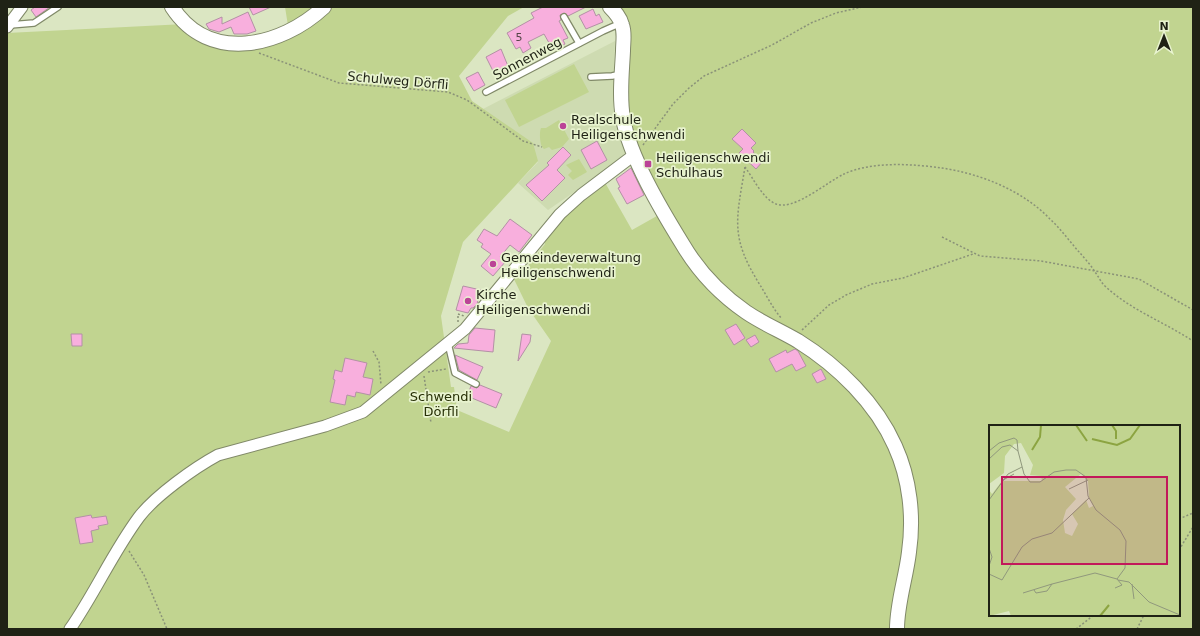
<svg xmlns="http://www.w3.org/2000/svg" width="1200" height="636" viewBox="0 0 1200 636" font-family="'DejaVu Sans',sans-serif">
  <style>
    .built { fill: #cedbb1 }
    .green { fill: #c1d490; fill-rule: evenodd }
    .building { fill: #f8afdd; stroke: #b391a5 }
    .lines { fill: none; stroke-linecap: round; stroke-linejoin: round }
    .service-casing { stroke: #808968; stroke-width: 8 }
    .minor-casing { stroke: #808968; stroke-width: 13 }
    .tertiary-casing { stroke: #808968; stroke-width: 16 }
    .path { stroke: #8a9278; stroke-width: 1.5; stroke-dasharray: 2 2; stroke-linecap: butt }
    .service { stroke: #fff; stroke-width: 5.5 }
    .minor { stroke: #fff; stroke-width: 11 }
    .tertiary { stroke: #fff; stroke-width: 14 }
    .poi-dot { fill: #bb4397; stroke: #e8f3cf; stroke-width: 1.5 }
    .labels { text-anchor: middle; stroke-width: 3.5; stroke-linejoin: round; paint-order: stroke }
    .number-label { font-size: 11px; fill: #554547 }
    .street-label { font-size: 13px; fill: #1f2215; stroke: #e8f3cf }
    .poi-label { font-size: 13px; fill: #1f2215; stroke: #e8f3cf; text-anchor: start }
    .park-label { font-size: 13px; fill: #273006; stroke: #e8f3cf }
    .inset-river { fill: none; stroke: #8ca441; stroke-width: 2 }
    .inset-road { fill: none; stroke: #90987d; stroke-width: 1 }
    .view { fill: #c2185b; fill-opacity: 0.15; stroke: #c2185b; stroke-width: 2 }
    .inset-edge { fill: none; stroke: #1f2215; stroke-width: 2 }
  </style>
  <rect width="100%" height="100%" fill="#dbe6c2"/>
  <!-- built -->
  <polygon class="built" points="615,41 613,108 627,156 548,210 518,183 538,162 483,109"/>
  <!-- green -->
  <g class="green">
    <path d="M 285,7 L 524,7 L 508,16 L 459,76 L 472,101 L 533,143 L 538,161 L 463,242 L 441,316 L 451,387 L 454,387 L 457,410 L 509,432 L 551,341 L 528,308 L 511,273 L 517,266 L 524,271 L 545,244 L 542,236 L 603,179 L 632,230 L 664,212 L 627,139 L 624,31 L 610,7 L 1193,7 L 1193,629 L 7,629 L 7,33 L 185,24 L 213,41 L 289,32 ZM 990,426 L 1179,426 L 1179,615 L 990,615 Z"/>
    <polygon points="574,64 589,92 519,127 505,100"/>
    <path d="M 559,120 L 569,139 L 562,147 L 552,150 L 549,147 L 544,149 L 542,147 C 540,142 539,133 541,128 L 546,128 Z"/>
    <polygon points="579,159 587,172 573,180 568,175 572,171 566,165"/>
  </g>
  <!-- building -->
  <g class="building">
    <polygon points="35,7 50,7 36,17 31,10"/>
    <polygon points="249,7 271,7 253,15"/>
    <polygon points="543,7 586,7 568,16 564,13 560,15 561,20 559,21 568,38 563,40 565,44 553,50 544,34 528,42 531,48 523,53 520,47 516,49 507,33 534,18 531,13"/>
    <polygon points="593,9 596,16 599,14 603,22 586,29 579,16"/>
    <polygon points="248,12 256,31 247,34 234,34 231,27 219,32 209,29 206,24 222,17 222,24"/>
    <polygon points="501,49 510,71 501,76 497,68 493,71 486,57"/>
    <polygon points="478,72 485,85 474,91 466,78"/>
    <polygon points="742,129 756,143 751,148 754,151 753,152 763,161 756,169 739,153 743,149 732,139"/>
    <polygon points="597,141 607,160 591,169 581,150"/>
    <polygon points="563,147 571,155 557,170 565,178 542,201 526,185 549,165 547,163"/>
    <polygon points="631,168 644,195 627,204 618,188 620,187 616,179"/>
    <polygon points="510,219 532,235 519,252 510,245 500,257 506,261 493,276 481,266 491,254 481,247 483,244 477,240 484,229 497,236"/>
    <polygon points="463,286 481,290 477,304 473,308 471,308 468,313 456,310"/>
    <polygon points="736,324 745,338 734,345 725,330"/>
    <polygon points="475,328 495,330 493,352 454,348 458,344 468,343 469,335"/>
    <polygon points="71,334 82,334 82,346 72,346"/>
    <polygon points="522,334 531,335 530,342 518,361"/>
    <polygon points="755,335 759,342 751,347 746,340"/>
    <polygon points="795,349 798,351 806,366 796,371 792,364 776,372 769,359 786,350 787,353"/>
    <polygon points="455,355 483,367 477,380 459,370"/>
    <polygon points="345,358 367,363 363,377 373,379 370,395 356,392 355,397 347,395 345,405 330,402 335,380 333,379 335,370 342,372"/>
    <polygon points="821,369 826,379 817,383 812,374"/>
    <polygon points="480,385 502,394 496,408 467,396 471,386 477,388"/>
    <polygon points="91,515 92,518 106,516 108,524 98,526 99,529 91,531 93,542 80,544 75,518"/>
  </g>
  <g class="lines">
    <!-- service casing -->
    <g class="service-casing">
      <g id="service">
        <polyline points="564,17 579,43"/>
        <polyline points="10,25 34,23 58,7"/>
        <polyline points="591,77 612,76 622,74"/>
        <polyline points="486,92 603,31 621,23"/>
        <polyline points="448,343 455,373 476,384"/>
      </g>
    </g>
    <!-- minor casing -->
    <g class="minor-casing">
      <g id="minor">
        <polyline points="7,27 22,7"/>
        <path d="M 70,629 C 95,593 113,552 139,517 C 155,496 194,468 218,455 L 325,426 L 363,412 L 465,329 L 560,214 L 581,195 L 634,155"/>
      </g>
    </g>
    <!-- tertiary casing -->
    <g class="tertiary-casing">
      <g id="tertiary">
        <path d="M 172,7 C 209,64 281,47 324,7"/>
        <path d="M 610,7 C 615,12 620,17 622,25 C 625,33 623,42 623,51 C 622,73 619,96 623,118 C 629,156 662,211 683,245 C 699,272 720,294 746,312 C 762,323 781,331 798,341 C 838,366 876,403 895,446 C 910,479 914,517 909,552 C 906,578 897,603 897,629"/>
      </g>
    </g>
    <!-- path -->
    <g class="path">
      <polyline points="259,53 339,83 448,92 467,100 523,141 542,147"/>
      <polyline points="643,145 673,104 689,88 704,76 772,45 811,23 836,13 862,7"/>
      <path d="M 745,167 C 753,178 763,199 776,204 C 794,211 827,182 844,174 C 873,161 912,164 942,168 C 981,174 1022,190 1050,219 C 1061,229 1070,242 1080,253 C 1085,259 1091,265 1095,272 C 1099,277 1101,283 1106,287 C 1131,310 1164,322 1193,341"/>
      <path d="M 745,167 C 736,221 730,237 760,285 C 767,296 773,309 782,319"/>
      <polyline points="942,237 980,256 1041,261 1139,279 1193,310"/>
      <polyline points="458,322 458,314 464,316"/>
      <polyline points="802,330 829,305 846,295 872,284 903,278 973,254"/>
      <polyline points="373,351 379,362 381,385"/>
      <polyline points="428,372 446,369"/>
      <polyline points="424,376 431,423"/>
      <polyline points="427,400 453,397"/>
      <polyline points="1179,519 1193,513"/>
      <polyline points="1179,550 1193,527"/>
      <polyline points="129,551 144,575 167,629"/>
      <polyline points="1076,629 1094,615"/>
      <polyline points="1137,629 1144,615"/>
    </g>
    <!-- service -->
    <use href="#service" class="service"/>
    <!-- minor -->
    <use href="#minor" class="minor"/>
    <!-- tertiary -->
    <use href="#tertiary" class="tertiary"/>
  </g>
  <!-- markers -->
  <g class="poi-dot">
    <circle cx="563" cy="126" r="4"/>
    <rect x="644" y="160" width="8" height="8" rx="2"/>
    <circle cx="493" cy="264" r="4"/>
    <circle cx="468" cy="301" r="4"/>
  </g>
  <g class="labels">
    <!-- number labels -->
    <g class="number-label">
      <text x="519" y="41">5</text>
    </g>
    <!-- street labels -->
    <g class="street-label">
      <text transform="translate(527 58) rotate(-28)" y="5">Sonnenweg</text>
      <text transform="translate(398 80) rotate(5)" y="5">Schulweg Dörfli</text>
    </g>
    <!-- poi labels -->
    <g class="poi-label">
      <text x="571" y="124">Realschule<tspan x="571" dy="15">Heiligenschwendi</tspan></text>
      <text x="656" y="162">Heiligenschwendi<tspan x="656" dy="15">Schulhaus</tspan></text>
      <text x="501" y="262">Gemeindeverwaltung<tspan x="501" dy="15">Heiligenschwendi</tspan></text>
      <text x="476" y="299">Kirche<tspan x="476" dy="15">Heiligenschwendi</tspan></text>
    </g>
    <!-- park labels -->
    <g class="park-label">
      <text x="441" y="401">Schwendi<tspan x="441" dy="15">Dörfli</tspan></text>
    </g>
  </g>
  <!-- overview -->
  <g transform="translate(989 425)">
    <rect width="191" height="191" fill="#dbe6c2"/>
    <path d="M 0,0 L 191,0 L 191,191 L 22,191 L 20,186 L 0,191 L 0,65 L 3,69 L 13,56 L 53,56 L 52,51 L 41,50 L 44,40 L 32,18 L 25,19 L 16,31 L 15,48 L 0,59 ZM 92,49 L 99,56 L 100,72 L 104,81 L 100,83 L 97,75 L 83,89 L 89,99 L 83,111 L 76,108 L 74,95 L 77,85 L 87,74 L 76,62 Z" fill="#c1d490" fill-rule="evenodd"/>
    <path class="inset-river" d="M 87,0 L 98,16M 123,0 L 127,6 L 127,14M 103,14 L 128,20 L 141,14 L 151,0M 43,25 L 51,12 L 52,0M 111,191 L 120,180"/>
    <path class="inset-road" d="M 0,26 L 10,18 L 25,13 L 28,15 L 29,26M 0,34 L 13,22 L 21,20 L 29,26 L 35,49 L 41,57 L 51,57 L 65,47 L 77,45 L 87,45 L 97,52 L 99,71 L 107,85 L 131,105 L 137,116 L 136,143 L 128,154M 14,55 L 25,49M 80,64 L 99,55M 0,75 L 19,49 L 33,42M 0,123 L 3,132 L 0,141M 0,149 L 13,155 L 33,122 L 43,114 L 63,108 L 100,73M 129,155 L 140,157 L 160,177 L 191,190M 63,159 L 106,148 L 128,154 L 133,160 L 126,163M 143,159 L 145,174M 34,168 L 63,159 L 58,166 L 47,168 L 45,165"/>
    <path class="view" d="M 13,52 L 178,52 L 178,139 L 13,139 Z"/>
    <rect width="191" height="191" class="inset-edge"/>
  </g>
  <!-- border -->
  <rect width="1200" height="636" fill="none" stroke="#1f2215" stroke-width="16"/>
  <!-- north arrow -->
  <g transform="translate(1164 36)" stroke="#e8f3cf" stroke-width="3" paint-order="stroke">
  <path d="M0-3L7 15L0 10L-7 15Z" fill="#1f2215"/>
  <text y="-6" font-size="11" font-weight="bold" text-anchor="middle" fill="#1f2215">N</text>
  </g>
</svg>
